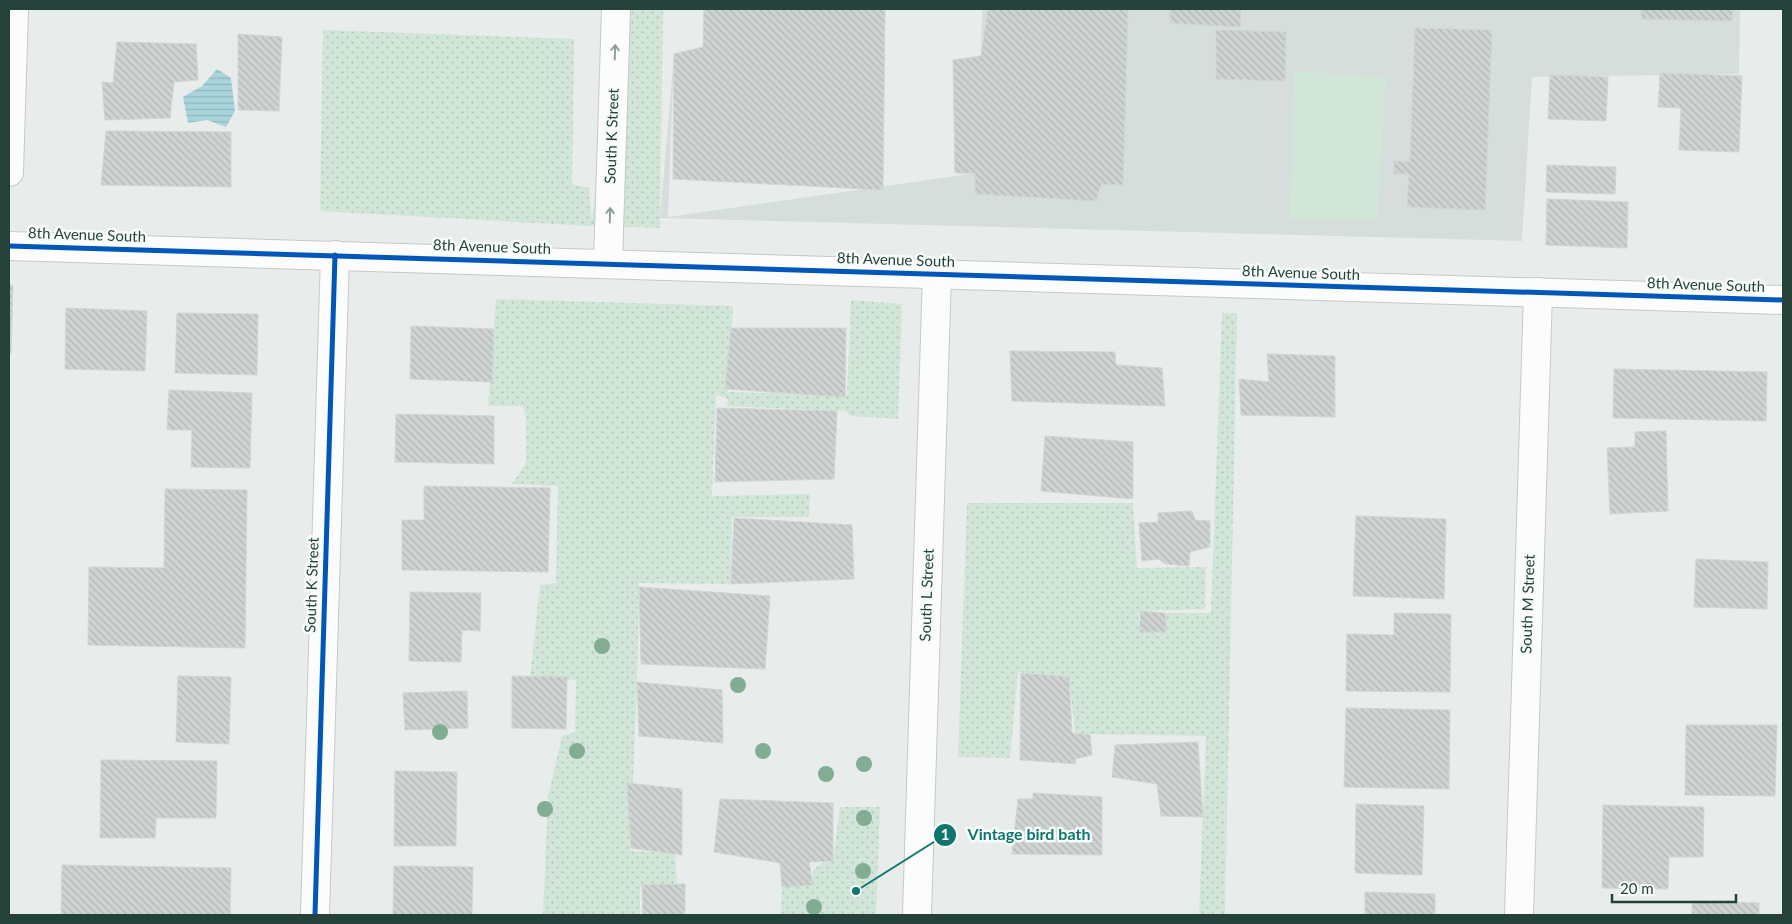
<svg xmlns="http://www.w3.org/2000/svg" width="1792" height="924" viewBox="0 0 1792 924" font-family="Lato,sans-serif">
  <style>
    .built { fill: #d6dedb }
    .grass { fill: url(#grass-dots) }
    .pitch { fill: #d1e6d8 }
    .water { fill: url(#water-rules) }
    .building { fill: url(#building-back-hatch); stroke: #d1d6d4 }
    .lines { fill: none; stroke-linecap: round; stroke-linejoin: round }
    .minor-casing { stroke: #c5cac8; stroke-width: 30 }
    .minor { stroke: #fcfcfc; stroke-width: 28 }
    .cycleway-casing { stroke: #f7fbf9; stroke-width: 8 }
    .cycleway { stroke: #0057b8; stroke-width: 5 }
    .tree { fill: #81ae93 }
    .oneway { stroke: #909f9b }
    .labels { text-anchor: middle; stroke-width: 5; stroke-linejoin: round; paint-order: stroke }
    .street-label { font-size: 15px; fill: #24423a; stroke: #f7fbf9 }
    .leader { fill: none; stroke: #0f766e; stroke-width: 2 }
    .callout-dot { fill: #0f766e; stroke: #f7fbf9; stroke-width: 2 }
    .mark-label { font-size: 15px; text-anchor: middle; font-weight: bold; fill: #fff }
    .callout-label { font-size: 16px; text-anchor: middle; font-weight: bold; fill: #0f766e; stroke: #f7fbf9; stroke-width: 5; stroke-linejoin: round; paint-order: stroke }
  </style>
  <defs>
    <pattern id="grass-dots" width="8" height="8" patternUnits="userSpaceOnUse" patternTransform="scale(1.25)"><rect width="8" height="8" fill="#d1e6d8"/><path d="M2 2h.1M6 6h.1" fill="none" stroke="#b3c6ba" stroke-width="1.8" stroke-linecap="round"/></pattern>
    <pattern id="water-rules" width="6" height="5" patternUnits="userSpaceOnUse" patternTransform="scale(1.25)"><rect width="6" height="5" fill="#a9d4db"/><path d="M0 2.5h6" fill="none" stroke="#91b7bd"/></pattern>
    <pattern id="building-back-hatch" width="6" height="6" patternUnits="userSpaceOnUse" patternTransform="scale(1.25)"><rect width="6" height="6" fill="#cfd4d2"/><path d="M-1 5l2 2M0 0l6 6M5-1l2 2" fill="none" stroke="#b2b7b5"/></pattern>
  </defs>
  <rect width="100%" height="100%" fill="#e8edeb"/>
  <!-- built -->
  <polygon class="built" points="982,9 1740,9 1739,74 1532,77 1522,241 660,218 674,54 668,217 970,174 955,173 953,60 981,56"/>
  <!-- grass -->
  <g class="grass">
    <polygon points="614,9 663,9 660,228 591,226 320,211 323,30 574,39 572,184 589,188 592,222"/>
    <polygon points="496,299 733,306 728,392 847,395 851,300 902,304 898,419 851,416 844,410 837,411 727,406 728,399 716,394 712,496 810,494 809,517 732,517 731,584 639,583 637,684 630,851 675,853 677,885 640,887 640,915 543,915 548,796 562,736 575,732 576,680 530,678 540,585 556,583 558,486 512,484 526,463 526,417 523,406 488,406"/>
    <polygon points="1222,313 1237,313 1225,915 1199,915 1206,736 1075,734 1069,677 1018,672 1010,758 958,757 967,503 1133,503 1137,568 1206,567 1205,609 1138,611 1140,632 1166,632 1165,613 1211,613"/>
    <polygon points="840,807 880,807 876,915 781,915 782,887 813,885 813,870 822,863 833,861"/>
  </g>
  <!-- pitch -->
  <polygon class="pitch" points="1294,71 1386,77 1377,220 1290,220"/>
  <!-- water -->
  <polygon class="water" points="217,69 231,78 235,111 226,127 207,120 188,123 183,97 202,86"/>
  <!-- building -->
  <g class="building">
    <polygon points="704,9 885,9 883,190 673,179 674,54 703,47"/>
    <polygon points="988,9 1128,9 1123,185 1101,184 1096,201 975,194 975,173 955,173 953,60 981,56"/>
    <polygon points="1170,9 1241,9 1240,27 1170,23"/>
    <polygon points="1641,9 1733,9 1732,21 1641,19"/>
    <polygon points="1415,28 1492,30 1485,210 1407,207 1409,174 1394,174 1394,161 1410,162"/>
    <polygon points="1216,30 1286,32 1285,81 1216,79"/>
    <polygon points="238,34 282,37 279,111 238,110"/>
    <polygon points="117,42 196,44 198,80 174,82 170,118 105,120 102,82 113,83"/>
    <polygon points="1660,73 1742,76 1739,152 1679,150 1681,108 1658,107"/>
    <polygon points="1550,75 1608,77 1606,121 1548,119"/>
    <polygon points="106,131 231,132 231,187 101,185"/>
    <polygon points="1547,165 1616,167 1615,194 1546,192"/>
    <polygon points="1547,199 1628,202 1627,248 1546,245"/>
    <polygon points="9,285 13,285 11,354 9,353"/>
    <polygon points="66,308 147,311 145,371 65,369"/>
    <polygon points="177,313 258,314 257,375 175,373"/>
    <polygon points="411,326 494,329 492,382 410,379"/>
    <polygon points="731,328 846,328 845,397 725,389"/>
    <polygon points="1010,351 1115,352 1116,365 1162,368 1165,406 1012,401"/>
    <polygon points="1267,354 1335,356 1335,417 1241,415 1239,379 1269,382"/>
    <polygon points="1614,369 1767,372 1766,421 1613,418"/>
    <polygon points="169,390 252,393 250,468 191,467 192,430 167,430"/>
    <polygon points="717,408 837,411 834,479 715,482"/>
    <polygon points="396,414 494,416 494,464 395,462"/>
    <polygon points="1666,431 1668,511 1610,514 1607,448 1635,447 1635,432"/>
    <polygon points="1045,436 1133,442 1133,499 1041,491"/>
    <polygon points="424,486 550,488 548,572 402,570 402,520 424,520"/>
    <polygon points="165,489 247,490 245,648 88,645 89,567 164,568"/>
    <polygon points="1192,511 1195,520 1210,521 1210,547 1190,552 1189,566 1165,564 1159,559 1142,561 1139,523 1158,522 1158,513"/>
    <polygon points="1356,516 1446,519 1444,599 1353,596"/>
    <polygon points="734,518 852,525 854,579 731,584"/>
    <polygon points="1696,559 1768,562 1767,609 1694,607"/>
    <polygon points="639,587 770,596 765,669 641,664"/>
    <polygon points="410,592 481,593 480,631 462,630 461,662 409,661"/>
    <polygon points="1140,611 1165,613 1166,632 1140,632"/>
    <polygon points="1394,613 1451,614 1450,692 1346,691 1347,634 1394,635"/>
    <polygon points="1021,673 1069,677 1072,733 1090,735 1092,755 1075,759 1076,764 1020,760"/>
    <polygon points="178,676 231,677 229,744 176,742"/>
    <polygon points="512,676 567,677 566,729 512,728"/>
    <polygon points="637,682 722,690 723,743 639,736"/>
    <polygon points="467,691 468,728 405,730 403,693"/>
    <polygon points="1346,708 1450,710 1449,789 1344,787"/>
    <polygon points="1686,725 1777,725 1775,796 1685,795"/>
    <polygon points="1198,742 1203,817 1161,816 1157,784 1112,777 1115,745"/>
    <polygon points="101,760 217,761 216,818 156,818 155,838 100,838"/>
    <polygon points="395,771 457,772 456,846 394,846"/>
    <polygon points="627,783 682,789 682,855 631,848"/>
    <polygon points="1033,793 1102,797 1102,855 1012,854 1018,799 1033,799"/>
    <polygon points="720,799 833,803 833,861 809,862 813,885 782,887 780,863 714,852"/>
    <polygon points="1356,804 1424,806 1422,875 1355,873"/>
    <polygon points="1603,805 1704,807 1703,857 1669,857 1668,889 1602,888"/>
    <polygon points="62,865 231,868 230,915 61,915"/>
    <polygon points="394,866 473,867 472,915 393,915"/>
    <polygon points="685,884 685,915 643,915 642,885"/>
    <polygon points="1365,892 1435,894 1435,915 1365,915"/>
    <polygon points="1692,901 1759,903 1759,915 1692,915"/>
  </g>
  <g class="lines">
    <!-- minor casing -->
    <g class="minor-casing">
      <g id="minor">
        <polyline points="9,172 14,9"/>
        <polyline points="9,246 1783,300"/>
        <polyline points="608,263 616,9"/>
        <polyline points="315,915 335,255"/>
        <polyline points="917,915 937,274"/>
        <polyline points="1519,915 1538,292"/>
      </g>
    </g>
    <!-- minor -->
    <use href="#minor" class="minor"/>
    <!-- cycleway casing -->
    <g class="cycleway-casing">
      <g id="cycleway">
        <polyline points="9,246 1783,300"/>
        <polyline points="315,915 335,255"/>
      </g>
    </g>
    <!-- cycleway -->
    <use href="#cycleway" class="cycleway"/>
  </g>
  <!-- trees -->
  <g class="tree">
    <circle cx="602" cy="646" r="8"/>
    <circle cx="738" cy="685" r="8"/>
    <circle cx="440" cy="732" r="8"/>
    <circle cx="577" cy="751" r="8"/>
    <circle cx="763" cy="751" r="8"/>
    <circle cx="864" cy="764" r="8"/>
    <circle cx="826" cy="774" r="8"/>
    <circle cx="545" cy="809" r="8"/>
    <circle cx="864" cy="818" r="8"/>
    <circle cx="863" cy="871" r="8"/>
    <circle cx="814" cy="907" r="8"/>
  </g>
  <!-- one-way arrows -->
  <defs><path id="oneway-shaft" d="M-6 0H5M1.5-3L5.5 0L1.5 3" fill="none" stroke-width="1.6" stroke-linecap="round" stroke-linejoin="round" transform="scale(1.25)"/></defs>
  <g class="oneway">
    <use href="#oneway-shaft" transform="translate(615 52) rotate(-88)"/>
    <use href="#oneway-shaft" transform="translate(610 215) rotate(-88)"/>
  </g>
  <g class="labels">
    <!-- street labels -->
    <g class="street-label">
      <text transform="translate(612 136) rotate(-88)" y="5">South K Street</text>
      <text transform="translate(87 235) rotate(2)" y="5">8th Avenue South</text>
      <text transform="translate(492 247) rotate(2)" y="5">8th Avenue South</text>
      <text transform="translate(896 260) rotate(2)" y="5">8th Avenue South</text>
      <text transform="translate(1301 273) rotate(2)" y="5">8th Avenue South</text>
      <text transform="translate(1706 285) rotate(2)" y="5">8th Avenue South</text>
      <text transform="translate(312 585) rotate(-88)" y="5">South K Street</text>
      <text transform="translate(927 595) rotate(-88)" y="5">South L Street</text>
      <text transform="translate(1528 604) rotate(-88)" y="5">South M Street</text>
    </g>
  </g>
  <!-- callouts -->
  <path class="leader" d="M856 891L945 835"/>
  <g class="callout-dot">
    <circle cx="856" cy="891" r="5"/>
    <circle cx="945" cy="835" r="12"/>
  </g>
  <g class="mark-label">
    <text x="945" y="840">1</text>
  </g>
  <g class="callout-label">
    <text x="1029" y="840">Vintage bird bath</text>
  </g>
  <!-- border -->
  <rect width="1792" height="924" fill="none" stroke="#24423a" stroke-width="20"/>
  <!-- scale -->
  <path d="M1612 894v8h124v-8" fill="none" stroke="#24423a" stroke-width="2.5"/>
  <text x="1620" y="894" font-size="15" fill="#24423a" stroke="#f7fbf9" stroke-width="4" paint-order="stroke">20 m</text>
</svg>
